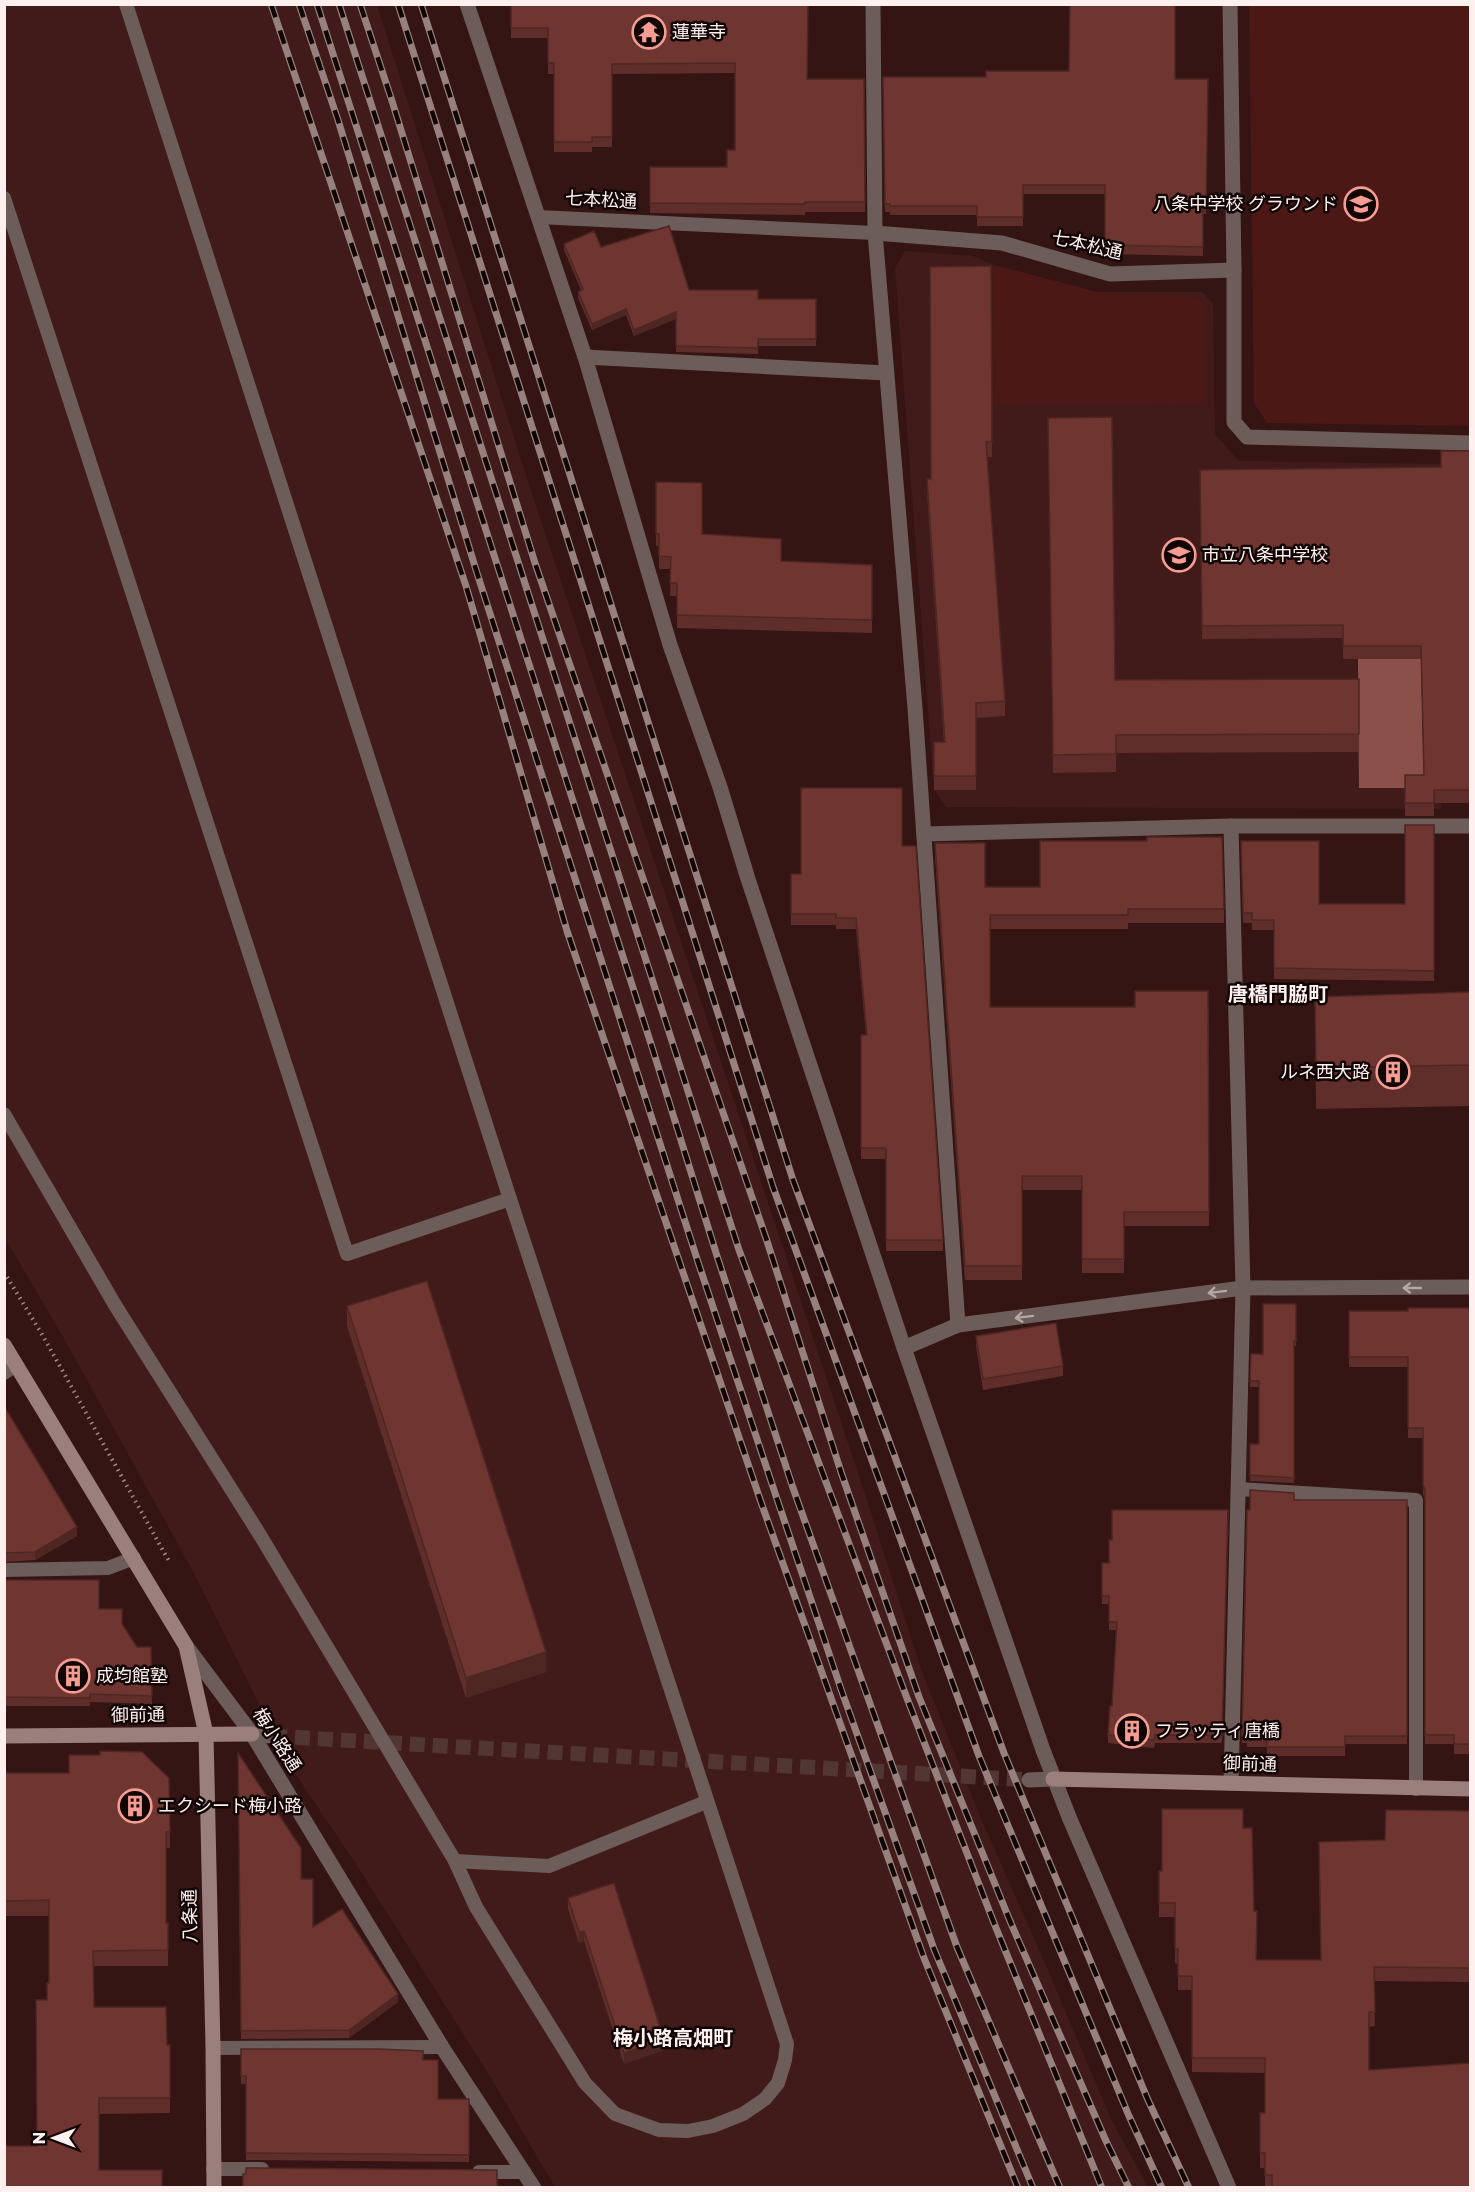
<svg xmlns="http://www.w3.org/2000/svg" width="1475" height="2192" viewBox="0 0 1475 2192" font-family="Montserrat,'Noto Sans JP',sans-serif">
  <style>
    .built { fill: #411b19 }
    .green { fill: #4c1816 }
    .water { fill: #8c504b }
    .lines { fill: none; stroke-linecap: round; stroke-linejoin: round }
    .street-tunnel { stroke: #523634; stroke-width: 15; stroke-dasharray: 15 8; stroke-linecap: butt }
    .path { stroke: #9f8988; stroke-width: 4; stroke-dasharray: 1.5 4.5; stroke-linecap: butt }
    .lane { stroke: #6d5d5a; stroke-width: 14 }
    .street { stroke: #6d5d5a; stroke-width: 15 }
    .secondary { stroke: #9a7f7c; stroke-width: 15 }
    .rail-casing { stroke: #97817f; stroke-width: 7 }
    .rail { stroke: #120605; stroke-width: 4.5; stroke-dasharray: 14; stroke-linecap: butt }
    .wall { fill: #5f2e2a }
    .shaded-wall { fill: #4e2622 }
    .building { fill: #6f3631; stroke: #4e2622; stroke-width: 1.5 }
    .oneway { stroke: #b6a6a4 }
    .labels { text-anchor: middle; stroke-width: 5; stroke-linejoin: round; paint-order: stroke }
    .poi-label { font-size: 18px; fill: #fef0ef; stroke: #120605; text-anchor: start }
    .street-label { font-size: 18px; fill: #fef0ef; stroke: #120605 }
    .neighbourhood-label { font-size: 20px; font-weight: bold; fill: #fef0ef; stroke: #120605 }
  </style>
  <rect width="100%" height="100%" fill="#341513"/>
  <!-- built -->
  <g class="built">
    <polygon points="4,5 377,5 531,491 863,1488 922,1672 979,1814 1044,1961 1111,2119 1148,2187 555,2187 491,2078 358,1867 290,1766 195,1575 66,1342 5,1238"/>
    <polygon points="905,251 973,256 994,265 1097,292 1202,292 1213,304 1215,434 1239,461 1441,464 1441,809 946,807 934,790 895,268"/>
  </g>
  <!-- green -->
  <g class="green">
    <polygon points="1249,5 1470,5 1470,426 1267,423 1254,403"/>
    <polygon points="994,265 1097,292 1199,298 1206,304 1206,403 995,404"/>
  </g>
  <!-- water -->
  <polygon class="water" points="1358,659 1421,659 1424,788 1359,788"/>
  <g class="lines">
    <!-- street-tunnel -->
    <polyline class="street-tunnel" points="272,1736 1029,1780"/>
    <!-- path -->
    <polyline class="path" points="4,1272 43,1336 170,1563"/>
    <!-- lane -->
    <g class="lane">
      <polyline points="126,4 510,1199"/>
      <polyline points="4,198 347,1254 510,1199 787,2044 785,2060 778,2083 765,2099 743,2114 713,2126 688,2131 659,2130 615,2114 585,2083 476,1907 455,1861 260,1535 115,1305 4,1114"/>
      <polyline points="538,217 875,233"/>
      <polyline points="4,1373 16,1365"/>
      <polyline points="1239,1489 1416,1500 1416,1789"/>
      <polyline points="4,1570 108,1568 134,1558"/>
      <polyline points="455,1861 549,1866 706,1802"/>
      <polyline points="213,2048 442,2047"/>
      <polyline points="213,2169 262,2169"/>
      <polyline points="479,2172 524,2172"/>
    </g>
    <!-- street -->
    <g class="street">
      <polyline points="467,4 585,357 670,645 720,787 748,879 904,1348 1043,1750 1069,1817 1229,2188"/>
      <polyline points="873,4 875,233 915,708 958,1325"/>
      <polyline points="1230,4 1234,270 1234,422 1247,437 1470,443"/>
      <polyline points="875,233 1002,243 1110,274 1234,270"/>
      <polyline points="585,357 886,373"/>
      <polyline points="924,834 1231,826 1470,826"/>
      <polyline points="904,1348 958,1325 1243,1288 1470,1287"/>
      <polyline points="186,1646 252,1734 442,2047 534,2188"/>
      <polyline points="252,1734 272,1736"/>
      <polyline points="1029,1780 1053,1779"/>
      <polyline points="1231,1783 1243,1288 1231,826"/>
    </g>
    <!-- secondary -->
    <g class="secondary">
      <polyline points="4,1345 186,1646 206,1734 213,2048 214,2188"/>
      <polyline points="4,1736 252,1734"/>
      <polyline points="1053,1779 1470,1789"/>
    </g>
    <!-- rail casing -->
    <g class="rail-casing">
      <g id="rail">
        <polyline points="271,4 466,586 567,931 762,1505 924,1958 1018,2188"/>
        <polyline points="299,4 338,120 477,573 698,1262 775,1493 842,1692 934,1949 1033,2188"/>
        <polyline points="317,4 652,1047 717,1256 793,1488 957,1947 1060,2188"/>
        <polyline points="339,4 739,1250 905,1693 994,1923 1102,2188"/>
        <polyline points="360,4 392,101 535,563 767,1241 841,1472 919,1697 1010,1921 1106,2141 1129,2188"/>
        <polyline points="398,4 773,1187 979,1756 1129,2116 1162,2188"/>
        <polyline points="421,4 793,1180 1004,1753 1148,2100 1189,2188"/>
      </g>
    </g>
    <!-- rail -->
    <use href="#rail" class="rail"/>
  </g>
  <!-- wall -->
  <g class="wall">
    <polygon points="511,4 807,79 864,79 865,212 805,212 805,215 650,213 650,167 727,167 735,150 735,73 612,74 612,147 592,147 592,152 554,152 554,74 548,74 548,38 511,38"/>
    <polygon points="1069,71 1175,79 1208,79 1206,214 1203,214 1203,256 1105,254 1105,194 1023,194 1023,226 977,226 977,215 890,215 890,212 885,212 883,77 986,77"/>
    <polygon points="564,244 601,247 689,290 758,299 816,299 816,346 758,346 758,354 676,352 676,319 634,336 626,315 592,330 578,298 578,292 581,290 564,250"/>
    <polygon points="991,266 992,457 987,457 1005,701 1005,716 976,718 976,790 934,790 934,742 944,742 927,494 927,479 931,479"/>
    <polygon points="1048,418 1115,680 1359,679 1359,752 1116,753 1116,772 1053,773"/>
    <polygon points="1470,451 1470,803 1434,803 1434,816 1405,816 1405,775 1424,775 1421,659 1343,659 1343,638 1202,639 1200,470 1441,467"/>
    <polygon points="656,482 702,534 781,561 872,565 872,633 677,628 677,596 670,596 671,569 659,569 659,546 656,546"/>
    <polygon points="1434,825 1434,981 1274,979 1274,930 1252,930 1252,923 1243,923 1241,841 1319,904 1405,904"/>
    <polygon points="935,843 985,887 1224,909 1224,923 1128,923 1128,929 990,929 990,1007 1135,1007 1208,991 1209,1226 1124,1226 1124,1273 1082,1273 1082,1190 1022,1190 1022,1280 965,1280 935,857"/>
    <polygon points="902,846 943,1240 943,1251 886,1251 886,1159 861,1159 861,1035 866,1035 856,929 836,929 836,925 791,925 791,874 801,874"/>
    <polygon points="1470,992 1470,1106 1316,1109 1315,997"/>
    <polygon points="1296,1304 1296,1346 1294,1346 1294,1483 1250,1481 1250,1444 1259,1444 1259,1387 1250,1387 1251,1354 1263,1354"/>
    <polygon points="347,1306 546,1672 466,1698 347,1326"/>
    <polygon points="1470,1308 1470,1754 1454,1754 1454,1744 1425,1744 1425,1500 1423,1494 1423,1438 1408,1438 1408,1367 1349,1367 1349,1311 1408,1311"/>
    <polygon points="976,1336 1063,1366 1063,1376 983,1390 976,1346"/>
    <polygon points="4,1406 77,1536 35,1560 4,1562"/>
    <polygon points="1294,1500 1407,1500 1407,1744 1345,1744 1345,1756 1267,1756 1267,1747 1247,1747 1247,1743 1242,1743 1250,1510"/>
    <polygon points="1228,1510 1222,1743 1155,1743 1154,1748 1108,1743 1108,1735 1112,1706 1116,1630 1109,1630 1109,1604 1102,1604 1102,1563 1109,1563 1112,1540"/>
    <polygon points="4,1580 99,1609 122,1624 137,1647 151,1647 152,1704 90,1702 90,1706 4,1706"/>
    <polygon points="238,1753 301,1879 313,1927 398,2002 349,2038 241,2039"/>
    <polygon points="4,1773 169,1778 170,1848 166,1848 166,1923 168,1923 168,1966 93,1966 94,2007 167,2045 170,2045 170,2113 99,2114 4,2187 37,2146 47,2000 49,1983 49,1916 4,1916"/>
    <polygon points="1470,1811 1470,1982 1374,1981 1375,2026 1369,2027 1369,2070 1470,2187 1265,2187 1265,2168 1260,2168 1260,2113 1265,2113 1265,2073 1192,2072 1192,1990 1178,1990 1178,1964 1175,1963 1175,1917 1159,1917 1159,1871 1162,1871 1243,1828 1254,1911 1256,1960 1321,1960 1385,1840"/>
    <polygon points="568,1898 664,2050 624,2064 584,1941 579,1943 568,1909"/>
    <polygon points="241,2049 423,2060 438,2099 469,2099 469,2162 246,2160 246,2084 241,2084"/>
  </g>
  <!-- shaded-wall -->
  <g class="shaded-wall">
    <polygon points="626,309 626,315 592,330 592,324"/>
    <polygon points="676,312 676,319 634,336 634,330"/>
    <polygon points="77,1527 77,1536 35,1560 35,1552"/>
    <polygon points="546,1652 546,1672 466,1698 466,1678"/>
    <polygon points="584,1931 584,1941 579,1943 579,1932"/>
    <polygon points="398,1994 398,2002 349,2038 349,2030"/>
    <polygon points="664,2040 664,2050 624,2064 624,2053"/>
  </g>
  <!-- building -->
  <g class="building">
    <polygon points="511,4 808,4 807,79 864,79 865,202 805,202 805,204 650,203 650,167 727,167 727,150 735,150 735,63 612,64 612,137 592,137 592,142 554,142 554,63 548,63 548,28 511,28"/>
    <polygon points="1070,4 1175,4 1175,79 1208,79 1206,205 1203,205 1203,247 1105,245 1105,185 1023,185 1023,217 977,217 977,206 890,206 890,204 885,204 883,77 986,77 986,71 1069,71"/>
    <polygon points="669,226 689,290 758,290 758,299 816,299 816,339 758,339 758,348 676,346 676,312 634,330 626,309 592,324 578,292 583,289 564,244 594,231 601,247"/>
    <polygon points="991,266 992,442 986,442 1005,701 976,703 976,776 934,776 934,742 945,742 927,479 931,479 930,267"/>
    <polygon points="1112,417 1115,680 1359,679 1359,734 1116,735 1116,754 1053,755 1048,418"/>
    <polygon points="1441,451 1470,451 1470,790 1434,790 1434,803 1405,803 1405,775 1424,775 1421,646 1343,646 1343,625 1202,626 1200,470 1441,467"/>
    <polygon points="656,482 702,483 702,534 781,539 781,561 872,565 872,620 677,615 677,583 670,583 671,557 659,556 659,534 656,534"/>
    <polygon points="801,788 902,788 902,846 916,846 943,1240 886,1240 886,1148 861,1148 861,1035 867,1035 856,918 836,918 836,914 791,914 791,874 801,874"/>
    <polygon points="1405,825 1434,825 1434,971 1274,968 1274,920 1252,920 1252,913 1243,913 1241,841 1319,841 1319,904 1405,904"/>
    <polygon points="1147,837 1222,837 1224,909 1128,909 1128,915 990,915 990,1007 1135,1007 1135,991 1208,991 1209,1212 1124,1212 1124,1259 1082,1259 1082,1176 1022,1176 1022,1266 965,1266 935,843 985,843 985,887 1040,887 1040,841 1147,841"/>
    <polygon points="1470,992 1470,1065 1316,1068 1315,997"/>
    <polygon points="427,1281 546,1652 466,1678 347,1306"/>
    <polygon points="1263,1304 1296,1304 1296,1341 1294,1341 1294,1478 1250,1475 1250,1444 1259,1444 1259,1381 1250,1381 1251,1354 1263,1354"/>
    <polygon points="1408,1308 1470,1308 1470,1744 1454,1744 1454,1735 1425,1735 1425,1490 1423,1485 1423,1428 1408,1428 1408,1357 1349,1357 1349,1311 1408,1311"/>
    <polygon points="1056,1323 1063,1366 983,1379 976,1336"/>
    <polygon points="4,1406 77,1527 35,1552 4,1553"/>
    <polygon points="1250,1490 1294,1493 1294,1500 1407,1500 1407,1736 1345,1736 1345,1747 1267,1747 1267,1739 1247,1739 1247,1735 1242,1735 1247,1510 1250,1510"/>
    <polygon points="1112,1510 1228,1510 1222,1735 1155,1735 1154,1740 1108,1735 1110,1706 1112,1706 1117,1622 1109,1622 1109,1596 1102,1596 1102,1563 1109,1563 1109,1540 1112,1540"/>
    <polygon points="4,1580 99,1580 99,1609 122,1609 122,1624 137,1647 151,1647 152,1696 90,1694 90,1698 4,1697"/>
    <polygon points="100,1751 142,1752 169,1778 170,1832 166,1832 166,1923 168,1923 168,1950 93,1951 94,2007 166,2007 167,2045 170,2045 170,2098 99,2098 99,2170 162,2170 162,2187 4,2187 4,2146 37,2146 36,2000 47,2000 47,1983 49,1983 49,1900 4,1901 4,1773 69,1773 69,1755 100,1755"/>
    <polygon points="238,1753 301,1848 301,1879 313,1879 313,1927 342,1909 398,1994 349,2030 241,2031"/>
    <polygon points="1162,1809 1243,1809 1243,1828 1252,1828 1254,1911 1257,1911 1256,1960 1321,1960 1319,1842 1385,1840 1386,1810 1470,1811 1470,1968 1374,1967 1375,2012 1369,2012 1369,2070 1470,2063 1470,2187 1272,2187 1272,2175 1265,2175 1265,2153 1260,2153 1260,2113 1265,2113 1265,2058 1192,2058 1192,1976 1178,1976 1178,1949 1175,1949 1175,1903 1159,1903 1159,1871 1162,1871"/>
    <polygon points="614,1883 664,2040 624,2053 584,1931 579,1932 568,1898"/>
    <polygon points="241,2049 379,2049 423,2051 423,2060 438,2060 438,2099 469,2099 469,2155 246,2153 246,2076 241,2076"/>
    <polygon points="246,2168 497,2170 497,2187 243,2187 243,2174 246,2174"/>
  </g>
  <!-- one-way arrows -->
  <defs><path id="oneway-shaft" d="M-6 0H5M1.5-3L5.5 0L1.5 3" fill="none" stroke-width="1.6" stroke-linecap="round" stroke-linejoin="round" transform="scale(1.5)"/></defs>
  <g class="oneway">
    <use href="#oneway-shaft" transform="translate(1412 1288) rotate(180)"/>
    <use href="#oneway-shaft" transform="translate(1217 1292) rotate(173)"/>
    <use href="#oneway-shaft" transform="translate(1024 1317) rotate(173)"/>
  </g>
  <!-- icons -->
  <defs>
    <g id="temple-ring" transform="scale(1.725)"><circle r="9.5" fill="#120605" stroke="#f59c93" stroke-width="1.5"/><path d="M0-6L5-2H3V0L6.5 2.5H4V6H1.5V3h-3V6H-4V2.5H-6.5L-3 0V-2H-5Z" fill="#f59c93"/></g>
    <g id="school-ring" transform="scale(1.725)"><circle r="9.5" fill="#120605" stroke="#f59c93" stroke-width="1.5"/><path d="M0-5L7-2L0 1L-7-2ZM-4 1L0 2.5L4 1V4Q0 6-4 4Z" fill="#f59c93"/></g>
    <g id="building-ring" transform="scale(1.725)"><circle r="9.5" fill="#120605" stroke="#f59c93" stroke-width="1.5"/><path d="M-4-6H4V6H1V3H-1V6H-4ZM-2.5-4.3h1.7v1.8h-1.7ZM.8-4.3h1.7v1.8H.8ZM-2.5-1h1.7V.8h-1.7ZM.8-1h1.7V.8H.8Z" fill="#f59c93"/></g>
  </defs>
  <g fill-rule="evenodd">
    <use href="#temple-ring" x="649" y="32"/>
    <use href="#school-ring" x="1361" y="204"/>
    <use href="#school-ring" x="1179" y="555"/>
    <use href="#building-ring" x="1393" y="1072"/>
    <use href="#building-ring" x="73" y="1676"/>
    <use href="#building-ring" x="1132" y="1731"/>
    <use href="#building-ring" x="135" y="1806"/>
  </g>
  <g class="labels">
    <!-- poi labels -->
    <g class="poi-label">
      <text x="672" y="38">蓮華寺</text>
      <text x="1338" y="210" text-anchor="end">八条中学校 グラウンド</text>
      <text x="1202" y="561">市立八条中学校</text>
      <text x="1370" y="1078" text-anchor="end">ルネ西大路</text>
      <text x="96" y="1682">成均館塾</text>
      <text x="1155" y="1737">フラッティ唐橋</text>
      <text x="158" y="1812">エクシード梅小路</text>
    </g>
    <!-- street labels -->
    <g class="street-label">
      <text transform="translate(601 200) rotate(3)" y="6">七本松通</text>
      <text transform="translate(1087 245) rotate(13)" y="6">七本松通</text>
      <text transform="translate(138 1715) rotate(-1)" y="6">御前通</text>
      <text transform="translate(277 1740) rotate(57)" y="6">梅小路通</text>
      <text transform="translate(1250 1764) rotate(2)" y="6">御前通</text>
      <text transform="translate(190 1916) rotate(-91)" y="6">八条通</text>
    </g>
    <!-- neighbourhood labels -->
    <g class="neighbourhood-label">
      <text x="1278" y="1001">唐橋門脇町</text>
      <text x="673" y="2045">梅小路高畑町</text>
    </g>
  </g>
  <!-- border -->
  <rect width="1475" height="2192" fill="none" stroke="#fef0ef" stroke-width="12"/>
  <!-- north arrow -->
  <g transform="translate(54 2138) rotate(270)" stroke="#120605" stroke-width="4.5" paint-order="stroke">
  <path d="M0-4.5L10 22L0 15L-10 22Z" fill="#fef0ef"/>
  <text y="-9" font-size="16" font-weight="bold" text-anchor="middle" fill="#fef0ef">N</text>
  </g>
</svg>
